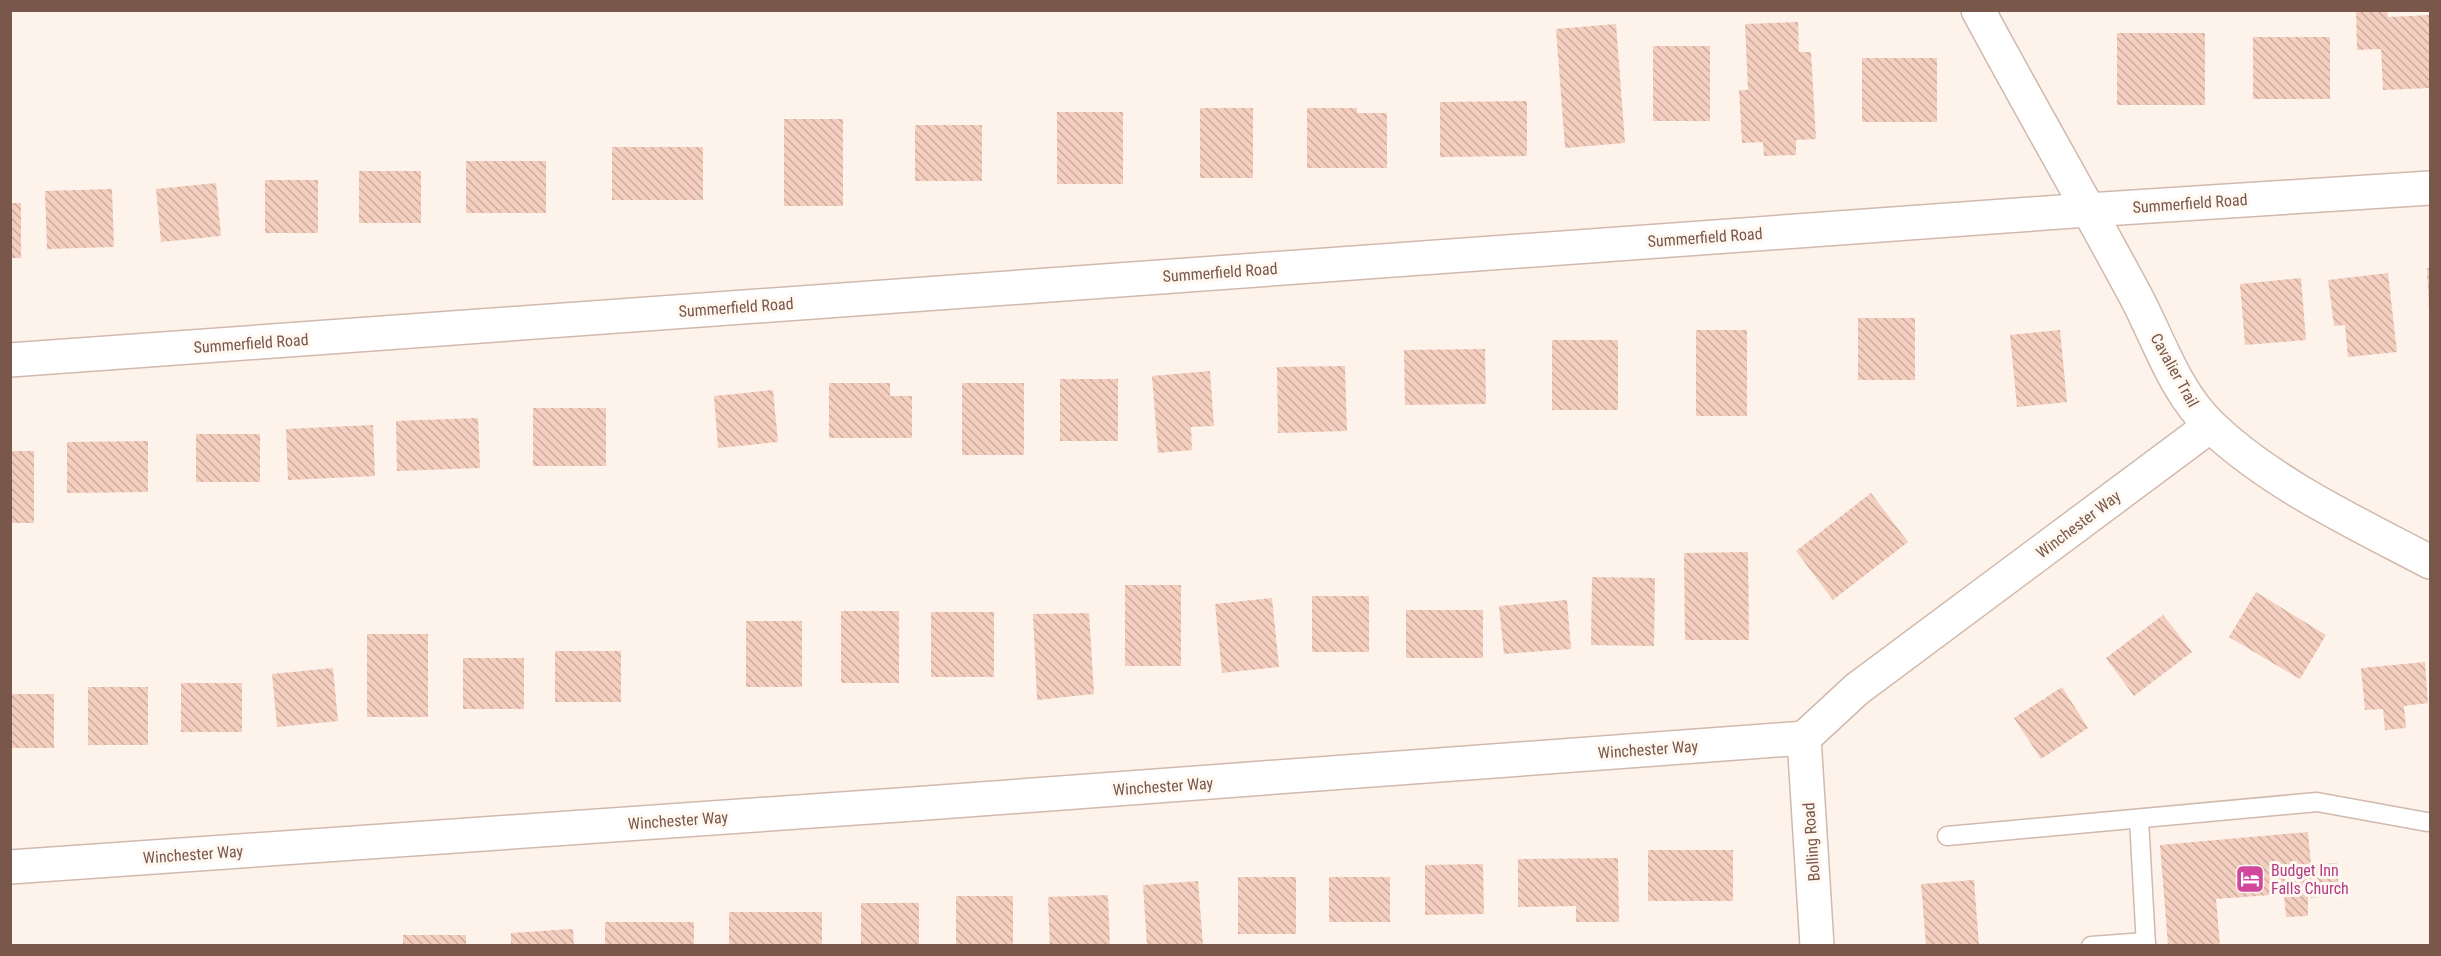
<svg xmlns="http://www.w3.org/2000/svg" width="2441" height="956" viewBox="0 0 2441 956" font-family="'Roboto Condensed',sans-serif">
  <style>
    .building { fill: url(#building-back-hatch) }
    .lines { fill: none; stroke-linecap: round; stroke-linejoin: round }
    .lane-casing { stroke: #d1b9ae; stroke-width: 21 }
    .street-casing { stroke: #d1b9ae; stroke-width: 36 }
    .lane { stroke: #fff; stroke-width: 18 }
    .street { stroke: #fff; stroke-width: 33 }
    .labels { text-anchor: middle; stroke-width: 6; stroke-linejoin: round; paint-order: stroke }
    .street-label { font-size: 16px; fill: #7a574b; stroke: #fff8f1 }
    .hotel-label { font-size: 16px; fill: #b23c85; stroke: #fff8f1; text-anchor: start }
  </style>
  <defs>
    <pattern id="building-back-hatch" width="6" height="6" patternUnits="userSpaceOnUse" patternTransform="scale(1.5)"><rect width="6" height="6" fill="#f4cfc0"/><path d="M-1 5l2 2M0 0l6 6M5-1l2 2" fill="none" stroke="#cbab9e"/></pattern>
  </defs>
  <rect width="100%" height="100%" fill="#fdf3ea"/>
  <!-- building -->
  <g class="building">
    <polygon points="2356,10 2387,10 2388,17 2430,15 2430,88 2383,90 2381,49 2357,50"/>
    <polygon points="1798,22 1799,52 1811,52 1816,139 1796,140 1796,155 1764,156 1763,142 1742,143 1739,90 1748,90 1745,24"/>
    <polygon points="1616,24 1625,143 1565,148 1556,29"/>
    <rect x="2117" y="33" width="88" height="72"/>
    <rect x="2253" y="37" width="77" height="62"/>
    <rect x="1653" y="46" width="57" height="75"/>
    <rect x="1862" y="58" width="75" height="64"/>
    <polygon points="1527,101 1527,156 1440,157 1440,102"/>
    <rect x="1200" y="108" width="53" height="70"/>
    <polygon points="1307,108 1357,108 1357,113 1387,113 1387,168 1307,168"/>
    <rect x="1057" y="112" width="66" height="72"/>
    <rect x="784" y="119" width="59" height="87"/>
    <rect x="915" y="125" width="67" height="56"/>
    <rect x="612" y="147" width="91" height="53"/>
    <rect x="466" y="161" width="80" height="52"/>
    <rect x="359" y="171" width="62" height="52"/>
    <rect x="265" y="180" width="53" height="53"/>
    <polygon points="216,183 221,236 161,242 156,189"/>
    <polygon points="112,189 114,247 47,249 45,191"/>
    <rect x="10" y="203" width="11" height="55"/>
    <polygon points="2427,268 2430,268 2430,310 2429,310"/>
    <polygon points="2388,273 2397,352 2348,357 2345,325 2334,326 2328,280"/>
    <polygon points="2301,278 2306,340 2245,345 2240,284"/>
    <rect x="1858" y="318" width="57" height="62"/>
    <rect x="1696" y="330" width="51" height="86"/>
    <polygon points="2060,330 2067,402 2017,407 2010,335"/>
    <rect x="1552" y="340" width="66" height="70"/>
    <polygon points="1485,349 1486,404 1405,405 1404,350"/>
    <polygon points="1345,366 1347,431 1278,433 1277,367"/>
    <polygon points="1210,371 1214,426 1191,427 1192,450 1158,453 1152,376"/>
    <rect x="1060" y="379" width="58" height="62"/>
    <polygon points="829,383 890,383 890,396 912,396 912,438 829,438"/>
    <rect x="962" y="383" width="62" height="72"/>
    <polygon points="773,390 778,442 718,448 714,396"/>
    <rect x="533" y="408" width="73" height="58"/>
    <polygon points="478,418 480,468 397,471 396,421"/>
    <polygon points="373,425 375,476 288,480 286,429"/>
    <rect x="196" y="434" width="64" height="48"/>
    <polygon points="148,441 148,492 67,493 67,442"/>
    <rect x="10" y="451" width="24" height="72"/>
    <polygon points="1871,493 1908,542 1833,600 1796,551"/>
    <polygon points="1748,552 1749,640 1685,640 1684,553"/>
    <polygon points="1592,577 1655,578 1654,646 1591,645"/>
    <rect x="1125" y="585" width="56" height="81"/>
    <polygon points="2256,592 2326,635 2300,679 2229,637"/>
    <rect x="1312" y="596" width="57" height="56"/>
    <polygon points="1272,598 1279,667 1222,673 1215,604"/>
    <polygon points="1567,600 1571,649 1504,654 1499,606"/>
    <rect x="1406" y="610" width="77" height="48"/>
    <rect x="841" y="611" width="58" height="72"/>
    <rect x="931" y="612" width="63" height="65"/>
    <polygon points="1089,613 1094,694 1037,700 1033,614"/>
    <polygon points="2163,615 2192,652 2134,696 2106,658"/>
    <rect x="746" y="621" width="56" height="66"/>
    <rect x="367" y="634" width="61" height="83"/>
    <rect x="555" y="651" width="66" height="51"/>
    <rect x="463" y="658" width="61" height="51"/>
    <polygon points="2425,662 2428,703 2404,706 2406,728 2385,730 2383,709 2365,710 2361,668"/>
    <polygon points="333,668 338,721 277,727 272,674"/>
    <rect x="181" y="683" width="61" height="49"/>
    <rect x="88" y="687" width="60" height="58"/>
    <polygon points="2062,687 2088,728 2041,759 2014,718"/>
    <rect x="10" y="694" width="44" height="54"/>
    <polygon points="2308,832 2311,865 2337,863 2339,895 2311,898 2310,892 2308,892 2308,916 2286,917 2284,894 2216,899 2220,946 2168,946 2160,845"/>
    <rect x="1648" y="850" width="85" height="51"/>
    <polygon points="1618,858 1619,922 1576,922 1576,906 1518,907 1518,859"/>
    <polygon points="1483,864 1484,914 1425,915 1425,865"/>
    <rect x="1238" y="877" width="58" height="57"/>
    <rect x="1329" y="877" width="61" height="45"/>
    <polygon points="1974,880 1979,946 1926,946 1921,884"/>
    <polygon points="1198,881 1203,946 1147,946 1143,885"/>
    <polygon points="1108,895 1110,946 1050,946 1048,897"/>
    <rect x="956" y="896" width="57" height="50"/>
    <rect x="861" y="903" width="58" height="43"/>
    <rect x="729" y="912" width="93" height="34"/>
    <rect x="605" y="922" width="89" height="24"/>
    <polygon points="573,929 574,946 511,946 511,933"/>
    <rect x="403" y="935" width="63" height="11"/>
  </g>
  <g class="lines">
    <!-- lane casing -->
    <g class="lane-casing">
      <g id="lane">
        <polyline points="2139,819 2146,946"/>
        <polyline points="1947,836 2317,802 2427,822"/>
        <polyline points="2091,946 2146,942"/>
      </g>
    </g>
    <!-- street casing -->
    <g class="street-casing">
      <g id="street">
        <path d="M 1978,10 C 2029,105 2083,198 2134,293 C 2158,337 2174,391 2211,426 C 2270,483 2358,524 2430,562"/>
        <polyline points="10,360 2088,210 2430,188"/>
        <polyline points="1804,738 1817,946"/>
        <polyline points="10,867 913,804 1804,738 1857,689 2210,426"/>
      </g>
    </g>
    <!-- lane -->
    <use href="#lane" class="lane"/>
    <!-- street -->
    <use href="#street" class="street"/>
  </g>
  <!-- icons -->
  <defs>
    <g id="hotel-square" transform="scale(1.5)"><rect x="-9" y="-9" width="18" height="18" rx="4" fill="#d1479c" stroke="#fff8f1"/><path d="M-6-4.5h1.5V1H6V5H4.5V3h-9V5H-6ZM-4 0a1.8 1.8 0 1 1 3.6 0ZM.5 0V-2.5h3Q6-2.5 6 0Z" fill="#fff"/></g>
  </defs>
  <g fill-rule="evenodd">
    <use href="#hotel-square" x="2250" y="879"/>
  </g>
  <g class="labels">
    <!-- street labels -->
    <g class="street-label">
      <text transform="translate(2190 203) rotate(-4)" y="6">Summerfield Road</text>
      <text transform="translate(1705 237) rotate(-4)" y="6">Summerfield Road</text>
      <text transform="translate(1220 272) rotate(-4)" y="6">Summerfield Road</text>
      <text transform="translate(736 307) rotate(-4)" y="6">Summerfield Road</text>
      <text transform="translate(251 343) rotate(-4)" y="6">Summerfield Road</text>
      <text transform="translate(2175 370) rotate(61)" y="6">Cavalier Trail</text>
      <text transform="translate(2078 524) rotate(-37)" y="6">Winchester Way</text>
      <text transform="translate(1648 749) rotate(-4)" y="6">Winchester Way</text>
      <text transform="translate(1163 786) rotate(-4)" y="6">Winchester Way</text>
      <text transform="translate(678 820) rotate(-4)" y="6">Winchester Way</text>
      <text transform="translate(1811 842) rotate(-94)" y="6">Bolling Road</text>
      <text transform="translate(193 854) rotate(-4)" y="6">Winchester Way</text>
    </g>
    <!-- hotel labels -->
    <g class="hotel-label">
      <text x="2271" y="876">Budget Inn<tspan x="2271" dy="18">Falls Church</tspan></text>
    </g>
  </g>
  <!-- border -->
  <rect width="2441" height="956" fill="none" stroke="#7a574b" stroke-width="24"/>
</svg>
